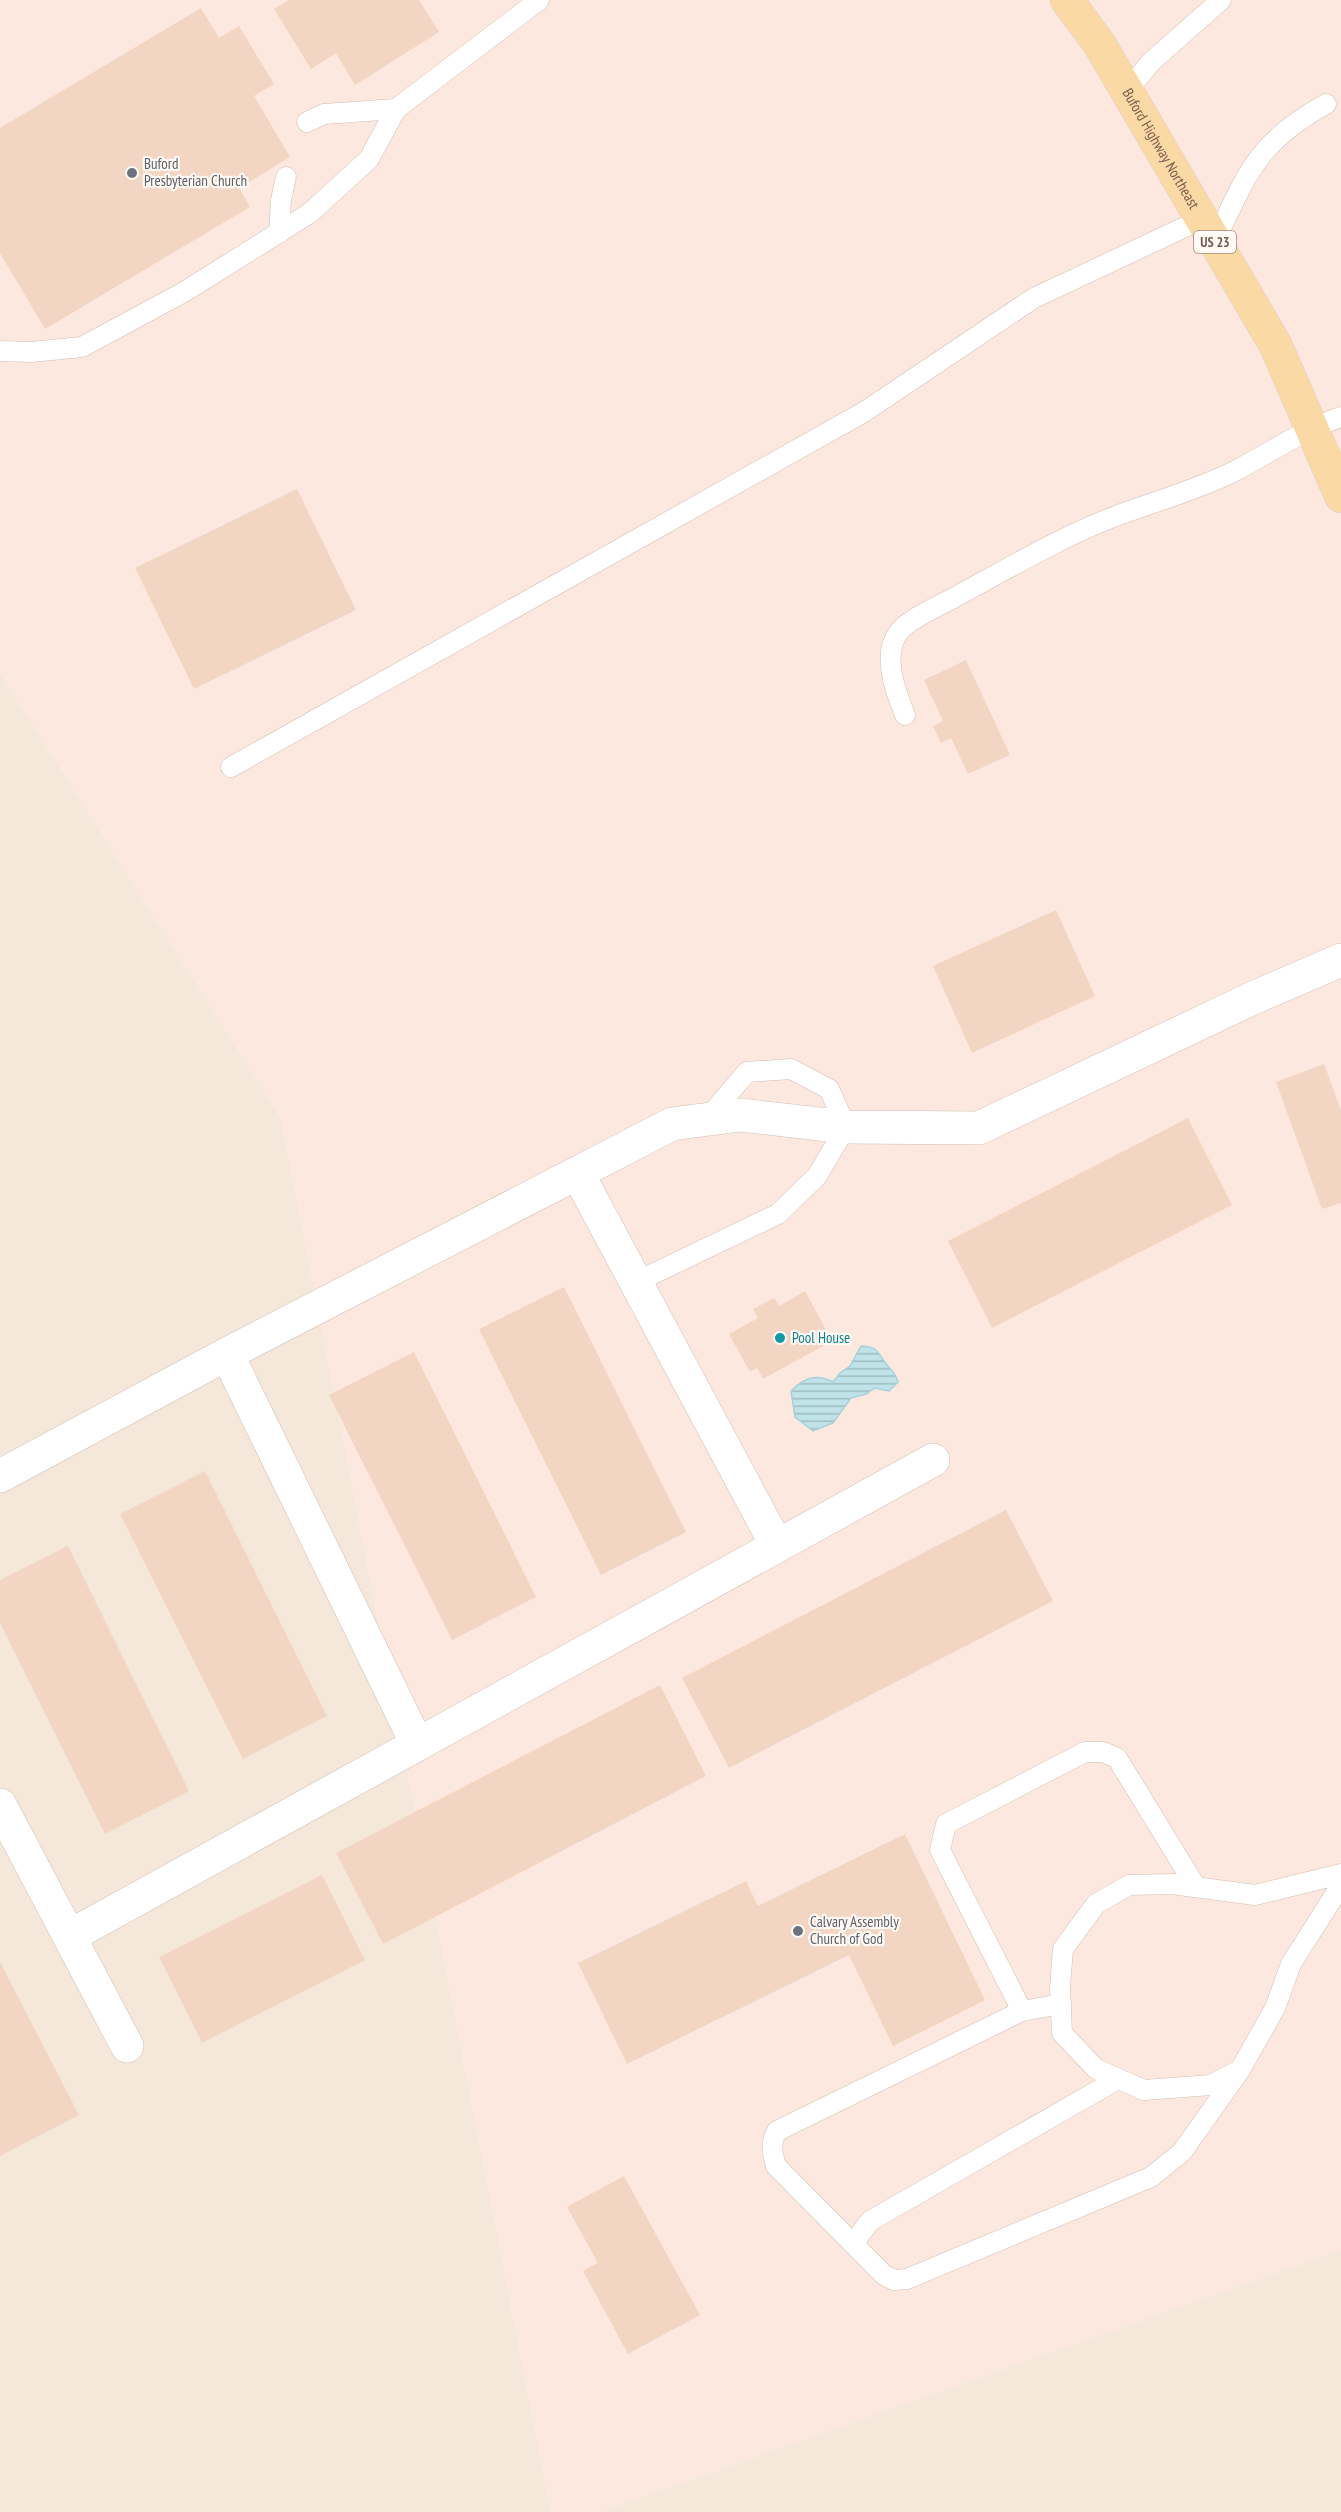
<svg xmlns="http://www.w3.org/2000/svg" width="1341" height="2512" viewBox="0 0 1341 2512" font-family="'PT Sans Narrow',sans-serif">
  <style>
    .residential { fill: #f5e8da }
    .commercial { fill: #fde8e0 }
    .water { fill: url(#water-rules); stroke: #a5d3da; stroke-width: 1.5 }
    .building { fill: #f3d5c3 }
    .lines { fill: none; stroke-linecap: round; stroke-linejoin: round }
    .lane-casing { stroke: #d1beb0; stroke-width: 21 }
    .street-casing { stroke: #d1beb0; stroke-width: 34 }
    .primary-casing { stroke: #dad1cd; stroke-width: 34 }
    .lane { stroke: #fff; stroke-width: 20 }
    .street { stroke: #fff; stroke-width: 33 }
    .primary { stroke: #fbd9a5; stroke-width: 33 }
    .worship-dot { fill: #6b7280; stroke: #fffaf3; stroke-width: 2 }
    .culture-dot { fill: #0f9aa8; stroke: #fffaf3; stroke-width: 2 }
    .labels { text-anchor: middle; stroke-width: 4.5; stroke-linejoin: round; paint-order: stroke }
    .shield { fill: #fffaf3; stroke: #a28b7f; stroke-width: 1.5 }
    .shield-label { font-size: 14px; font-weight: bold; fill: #7a5c4d }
    .street-label { font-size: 15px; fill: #7a5c4d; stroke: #fffaf3 }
    .worship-label { font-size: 15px; fill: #5b616d; stroke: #fffaf3; text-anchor: start }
    .culture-label { font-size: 15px; fill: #0d838f; stroke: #fffaf3; text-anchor: start }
  </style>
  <defs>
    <pattern id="water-rules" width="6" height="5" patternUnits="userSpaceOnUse" patternTransform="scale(1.5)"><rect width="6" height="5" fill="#bfe3e8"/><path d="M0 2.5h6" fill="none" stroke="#a0bbbe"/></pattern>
  </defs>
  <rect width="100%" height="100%" fill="#fdf6ec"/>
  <!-- residential -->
  <g class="residential">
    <polygon points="0,672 281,1118 551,2512 0,2512"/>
    <polygon points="1341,2250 1341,2512 599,2512 1190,2303"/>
  </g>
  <!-- commercial -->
  <polygon class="commercial" points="0,0 1341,0 1341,2250 599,2512 551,2512 281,1118 0,672"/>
  <!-- water -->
  <path class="water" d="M 861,1346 C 876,1347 877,1350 884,1361 C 890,1370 895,1371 898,1382 L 889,1391 L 875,1388 L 866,1394 L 851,1398 L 833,1423 L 813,1431 L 795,1417 L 791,1391 C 804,1378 816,1373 833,1382 L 840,1373 L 850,1366 Z"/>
  <!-- building -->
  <g class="building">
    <polygon points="289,0 419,0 439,32 355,85 336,53 311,69 274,9"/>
    <polygon points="201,8 219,38 239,26 274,84 254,96 290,157 239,188 250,207 45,329 0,253 0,128"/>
    <polygon points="297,489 356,610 194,689 135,568"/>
    <polygon points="966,660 1010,755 968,774 951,738 941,743 933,726 943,721 924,680"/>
    <polygon points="1056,910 1095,996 972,1053 933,966"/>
    <polygon points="1324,1064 1341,1110 1341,1203 1322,1209 1276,1082"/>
    <polygon points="1188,1118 1232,1205 992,1328 948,1241"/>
    <polygon points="564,1287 686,1532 601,1575 479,1329"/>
    <polygon points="805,1291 832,1341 763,1379 757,1368 750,1372 729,1334 758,1318 753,1309 774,1298 779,1306"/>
    <polygon points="414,1352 536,1597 452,1640 329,1395"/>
    <polygon points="205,1471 327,1716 243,1759 120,1514"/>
    <polygon points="1006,1510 1053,1601 729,1768 682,1678"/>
    <polygon points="68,1546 189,1791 105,1834 0,1623 0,1580"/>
    <polygon points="660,1685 706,1776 383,1944 336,1853"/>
    <polygon points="905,1834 985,2000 893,2046 849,1955 627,2064 578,1963 746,1881 758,1906"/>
    <polygon points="322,1875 365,1960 202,2043 159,1957"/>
    <polygon points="0,1962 79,2115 0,2156"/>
    <polygon points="624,2176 700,2315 628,2354 583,2271 598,2263 567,2207"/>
  </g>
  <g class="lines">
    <!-- lane casing -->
    <g class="lane-casing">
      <g id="lane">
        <polyline points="1127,91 1151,62 1221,0"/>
        <polyline points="307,122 324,114 396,109"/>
        <polyline points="279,233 281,200 286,177"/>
        <path d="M 1215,241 C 1247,174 1257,142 1326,104"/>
        <polyline points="0,351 31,352 82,347 184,292 310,213 369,159 396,109 539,0"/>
        <path d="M 905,715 C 896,693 881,654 899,632 C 909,618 942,605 957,596 C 1009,568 1061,537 1116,516 C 1156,501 1197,490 1235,471 C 1271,452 1303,430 1341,417"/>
        <polyline points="231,767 864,412 1034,298 1202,219"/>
        <polyline points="636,1282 778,1214 817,1176 846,1127 829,1089 791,1069 747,1072 706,1120"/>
        <polyline points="1341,1874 1255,1895 1172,1884 1129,1885 1096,1904 1063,1949 1060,1987 1062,2033 1096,2069 1144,2090 1211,2085 1240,2070 1275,2008 1291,1964 1341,1885"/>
        <path d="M 1196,1887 L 1117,1758 L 1103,1752 L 1085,1752 L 946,1824 L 940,1850 L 1022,2011 L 777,2131 C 770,2143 772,2152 776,2166 L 884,2275 L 894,2280 L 907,2279 L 1151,2177 L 1182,2152 L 1240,2070"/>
        <polyline points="1022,2011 1061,2004"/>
        <polyline points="853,2244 870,2221 1118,2079"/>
      </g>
    </g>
    <!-- street casing -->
    <g class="street-casing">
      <g id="street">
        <polyline points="578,1174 777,1546"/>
        <polyline points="227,1354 417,1744"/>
        <polyline points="0,1476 227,1354 672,1124 740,1115 846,1127 979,1128 1253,998 1341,960"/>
        <polyline points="0,1805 127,2046"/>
        <polyline points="70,1936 933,1460"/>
      </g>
    </g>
    <!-- primary casing -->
    <g class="primary-casing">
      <g id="primary">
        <path id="s1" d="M 1067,0 L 1100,45 L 1276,346 L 1341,496"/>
      </g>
    </g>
    <!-- lane -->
    <use href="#lane" class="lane"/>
    <!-- street -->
    <use href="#street" class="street"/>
    <!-- primary -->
    <use href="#primary" class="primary"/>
  </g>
  <!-- markers -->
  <g class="worship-dot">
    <circle cx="132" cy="173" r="6"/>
    <circle cx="798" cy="1931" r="6"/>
  </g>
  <circle class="culture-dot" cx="780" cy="1338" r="6"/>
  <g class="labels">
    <!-- shield labels -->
    <rect class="shield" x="1194" y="231" width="42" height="22" rx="4.5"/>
    <g class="shield-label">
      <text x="1215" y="247">US 23</text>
    </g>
    <!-- street labels -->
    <g class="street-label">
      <text dy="5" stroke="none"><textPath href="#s1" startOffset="176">Buford Highway Northeast</textPath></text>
    </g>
    <!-- worship labels -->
    <g class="worship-label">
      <text x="144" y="169">Buford<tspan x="144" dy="17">Presbyterian Church</tspan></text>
      <text x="810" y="1927">Calvary Assembly<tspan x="810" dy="17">Church of God</tspan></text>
    </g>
    <!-- culture labels -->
    <g class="culture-label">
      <text x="792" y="1343">Pool House</text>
    </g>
  </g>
</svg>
